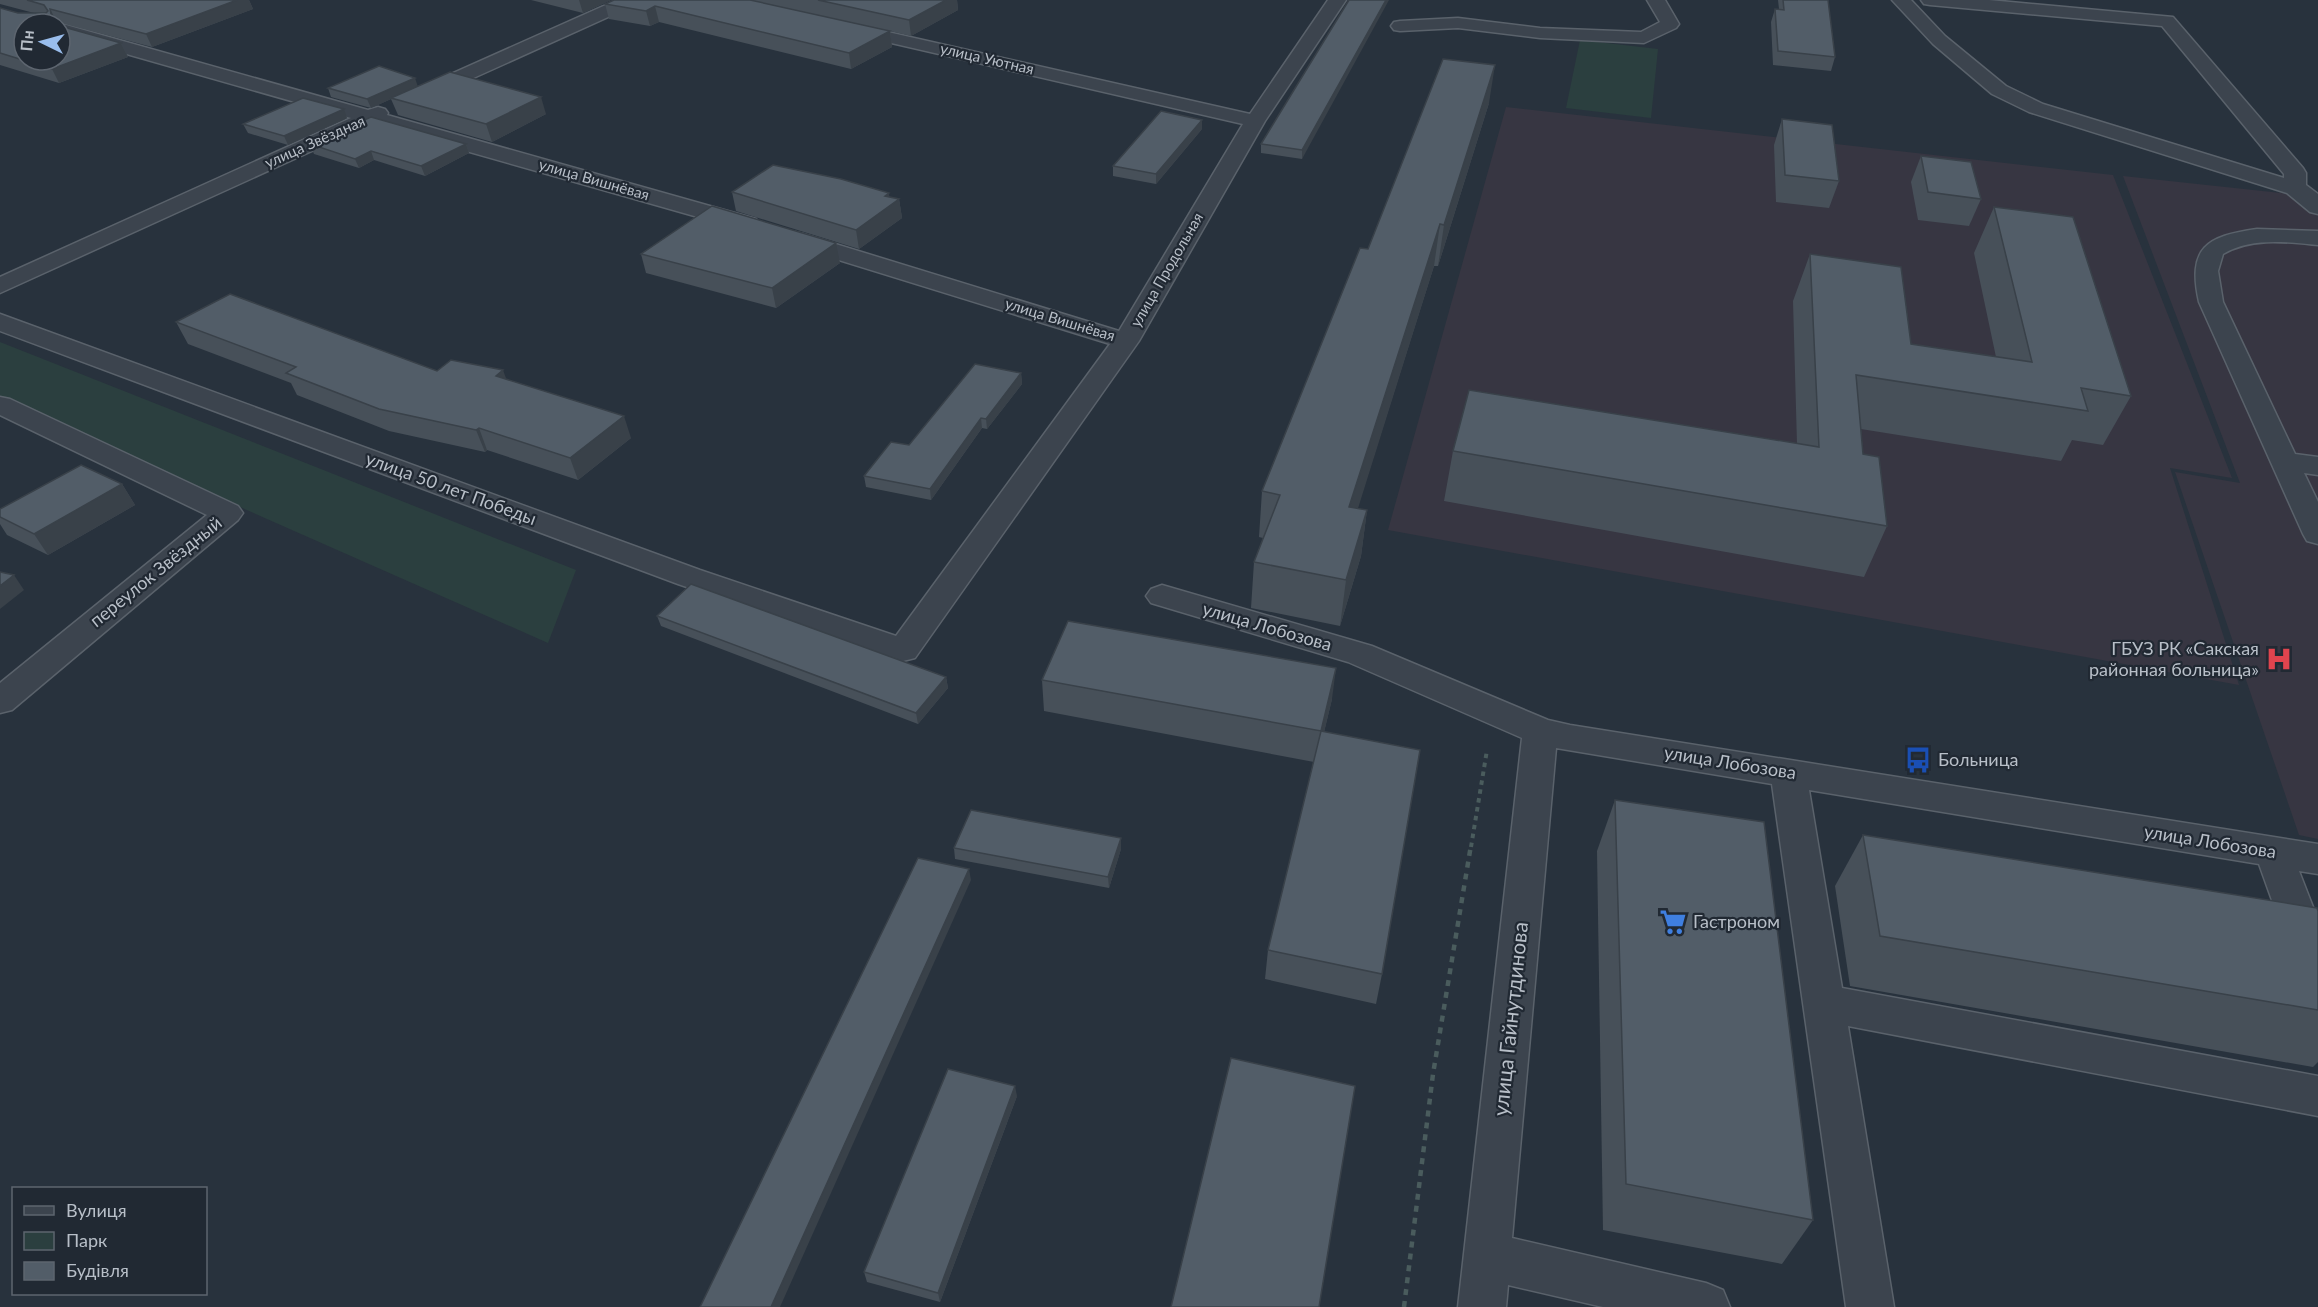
<svg xmlns="http://www.w3.org/2000/svg" width="2318" height="1307" viewBox="0 0 2318 1307" font-family="Lato,sans-serif">
  <style>
    .medical { fill: #373642 }
    .green { fill: #2b3f3f }
    .lines { fill: none; stroke-linecap: round; stroke-linejoin: round }
    .minor-casing { stroke: #5a626b; stroke-width: 3 }
    .path-far1 { stroke: #4a5c5d; stroke-width: 4; stroke-dasharray: 4.5 4.5; stroke-linecap: butt }
    .path { stroke: #4a5c5d; stroke-width: 4.5; stroke-dasharray: 6 6; stroke-linecap: butt }
    .minor { fill: #3c444e; fill-rule: evenodd }
    .wall { fill: #475059 }
    .shaded-wall { fill: #394149 }
    .building { fill: #525d68; stroke: #394149; stroke-width: 1.5 }
    .labels { text-anchor: middle; stroke-width: 4.5; stroke-linejoin: round; paint-order: stroke }
    .far-street-label { font-size: 15px; fill: #b8bfc8; stroke: #212933 }
    .street-label { font-size: 18px; fill: #b8bfc8; stroke: #212933 }
    .poi-label { font-size: 18px; fill: #b8bfc8; stroke: #212933; text-anchor: start }
    .near-street-label { font-size: 21px; fill: #b8bfc8; stroke: #212933 }
  </style>
  <rect width="100%" height="100%" fill="#28323d"/>
  <!-- medical -->
  <g class="medical">
    <polygon points="1506,107 2113,175 2232,478 2170,468 2239,685 1388,530"/>
    <polygon points="2123,176 2318,197 2318,839 2299,835 2175,472 2240,483"/>
  </g>
  <!-- green -->
  <g class="green">
    <polygon points="1580,40 1658,49 1651,118 1566,108"/>
    <polygon points="0,342 576,570 548,643 0,401"/>
  </g>
  <g class="lines">
    <!-- minor casing -->
    <g class="minor-casing">
      <g id="minor">
        <polygon points="617,0 640,0 637,4 429,98 415,98 412,94 415,90"/>
        <polygon points="1328,0 1346,0 1265,121 1139,341 915,658 903,661 678,584 0,331 0,314 700,570 896,636 1110,344 787,244 783,239 787,234 795,232 803,234 1119,331 1243,124 848,33 842,32 839,28 842,24 848,23 1250,114"/>
        <polygon points="1647,0 1665,0 1679,24 1676,28 1644,43 1540,38 1458,28 1400,31 1394,30 1391,26 1394,22 1400,21 1458,18 1540,28 1641,32 1660,22"/>
        <polygon points="1892,0 1911,0 1945,36 2006,86 2043,104 2284,178 2284,174 2162,26 1930,5 1924,4 1921,0 1989,0 2173,17 2303,168 2306,173 2306,185 2318,194 2318,214 2310,212 2287,193 2029,112 1992,94 1933,44"/>
        <polygon points="58,24 66,25 368,110 378,107 385,109 388,113 387,115 756,219 759,224 756,229 748,231 740,229 371,124 0,293 0,277 351,118 60,35"/>
        <path d="M 2257,229 L 2318,231 L 2318,245 C 2287,242 2251,237 2223,254 L 2218,271 L 2223,302 L 2295,454 L 2318,457 L 2318,475 L 2304,473 L 2318,502 L 2318,544 L 2307,541 L 2303,534 L 2199,302 C 2187,248 2206,236 2257,229 Z"/>
        <polygon points="0,397 10,399 238,506 243,513 238,520 12,710 0,713 0,683 207,515 0,415"/>
        <polygon points="1162,585 1372,646 1548,720 1570,725 2318,844 2318,874 2299,871 2318,920 2318,990 2304,985 2298,973 2259,864 1809,790 1842,988 2318,1076 2318,1116 1848,1026 1894,1307 1846,1307 1772,784 1556,748 1512,1238 1706,1283 1723,1290 1730,1307 1603,1307 1508,1285 1506,1307 1458,1307 1522,738 1348,662 1151,603 1146,596 1151,589"/>
      </g>
    </g>
    <!-- path-far1 -->
    <polyline class="path-far1" points="1471,847 1487,750"/>
    <!-- path -->
    <polyline class="path" points="1404,1307 1433,1074 1471,845"/>
    <!-- minor -->
    <use href="#minor" class="minor"/>
  </g>
  <!-- wall -->
  <g class="wall">
    <polygon points="0,0 249,0 253,9 152,47 57,22 57,24 24,24 121,43 128,57 59,83 0,65 0,8 18,13 34,13 0,4"/>
    <polygon points="531,0 611,0 583,13"/>
    <polygon points="752,0 957,0 958,10 911,36 890,31 892,47 851,69 659,22 650,26 609,19 605,4"/>
    <polygon points="1349,0 1302,159 1261,153 1261,144"/>
    <polygon points="1778,0 1828,0 1835,57 1831,71 1773,65 1771,22 1775,9 1779,9"/>
    <polygon points="418,86 546,114 492,142 398,115 391,99 371,108 331,97 328,88"/>
    <polygon points="1489,103 1438,266 1434,266 1357,509 1367,510 1361,556 1340,626 1251,608 1254,562 1263,538 1259,537 1262,491 1368,249"/>
    <polygon points="347,118 288,145 248,133 243,124"/>
    <polygon points="1782,119 1839,181 1829,208 1776,202 1774,145"/>
    <polygon points="1202,129 1156,184 1113,176 1113,166"/>
    <polygon points="310,144 466,144 469,153 425,176 374,160 359,168 314,154"/>
    <polygon points="1921,156 1981,199 1969,226 1918,220 1911,182"/>
    <polygon points="732,192 889,193 889,197 899,199 902,218 859,249 736,211"/>
    <polygon points="1994,207 2131,396 2103,445 2072,440 2061,461 1861,429 1863,454 1887,526 1864,577 1444,501 1453,451 1797,444 1793,301 1810,254 1911,344 1996,357 1974,253"/>
    <polygon points="641,254 840,263 776,308 646,273"/>
    <polygon points="176,322 437,371 506,379 631,438 578,480 487,450 485,452 389,431 297,395 291,383 188,344"/>
    <polygon points="1021,373 1022,384 987,429 982,428 931,500 866,487 864,476 909,445"/>
    <polygon points="122,484 135,505 48,555 7,535 0,524 0,509"/>
    <polygon points="657,616 946,677 948,688 918,724 661,626"/>
    <polygon points="1042,680 1332,699 1324,732 1382,974 1376,1004 1265,979 1268,950 1314,762 1044,711"/>
    <polygon points="1615,800 1813,1220 1782,1264 1603,1230 1597,851"/>
    <polygon points="1863,835 2318,911 2318,1062 2313,1067 1850,986 1835,886"/>
    <polygon points="1121,838 1121,849 1109,888 955,859 954,848"/>
    <polygon points="1017,1096 940,1302 867,1282 864,1272"/>
  </g>
  <!-- shaded-wall -->
  <g class="shaded-wall">
    <polygon points="237,0 249,0 253,9 152,47 146,34"/>
    <polygon points="579,0 611,0 583,13"/>
    <polygon points="946,0 957,0 958,10 911,36 909,20"/>
    <polygon points="1386,0 1389,0 1302,159 1302,150"/>
    <polygon points="655,6 659,22 650,26 646,11"/>
    <polygon points="50,9 57,22 57,24 52,24"/>
    <polygon points="890,31 892,47 851,69 849,53"/>
    <polygon points="121,43 128,57 59,83 52,69"/>
    <polygon points="1495,65 1489,103 1438,266 1444,225"/>
    <polygon points="415,78 418,87 371,108 367,99"/>
    <polygon points="541,97 546,114 492,142 486,124"/>
    <polygon points="344,109 347,118 288,145 284,136"/>
    <polygon points="1202,120 1202,129 1156,184 1156,174"/>
    <polygon points="466,144 469,153 425,176 421,166"/>
    <polygon points="371,151 374,160 359,168 355,159"/>
    <polygon points="889,193 890,206 899,199 902,218 859,249 856,230 885,196"/>
    <polygon points="1440,224 1434,266 1344,553 1349,507"/>
    <polygon points="836,243 840,263 776,308 772,288"/>
    <polygon points="503,370 511,392 496,376"/>
    <polygon points="1021,373 1022,384 987,429 986,419"/>
    <polygon points="624,416 631,438 578,480 570,458"/>
    <polygon points="981,418 982,428 931,500 930,489"/>
    <polygon points="479,428 487,450 485,452 476,430"/>
    <polygon points="122,484 135,505 48,555 34,534"/>
    <polygon points="1367,510 1361,556 1340,626 1346,580"/>
    <polygon points="14,575 24,590 0,609 0,586"/>
    <polygon points="1336,668 1332,699 1317,762 1321,731"/>
    <polygon points="946,677 948,688 918,724 916,713"/>
    <polygon points="1121,838 1121,849 1109,888 1108,877"/>
    <polygon points="969,869 971,880 780,1307 771,1307"/>
    <polygon points="1015,1086 1017,1096 940,1302 938,1293"/>
  </g>
  <!-- building -->
  <g class="building">
    <polygon points="27,0 237,0 146,34 50,9 53,24 24,24 24,60 60,60 60,26 121,43 52,69 0,53 0,8 18,13 46,13 48,11 44,5"/>
    <polygon points="614,0 750,0 890,31 849,53 655,6 646,11 605,4"/>
    <polygon points="818,0 946,0 909,20"/>
    <polygon points="1349,0 1386,0 1302,150 1261,144"/>
    <polygon points="1783,0 1828,0 1835,57 1778,51 1775,9 1784,10"/>
    <polygon points="1443,59 1495,65 1444,225 1440,224 1349,507 1367,510 1346,580 1254,562 1280,495 1262,491 1360,248 1368,249"/>
    <polygon points="379,66 415,78 367,99 328,88"/>
    <polygon points="450,72 541,97 486,124 391,98"/>
    <polygon points="303,98 344,109 284,136 243,124"/>
    <polygon points="1161,111 1202,120 1156,174 1113,166"/>
    <polygon points="371,117 466,144 421,166 371,151 355,159 310,144"/>
    <polygon points="1782,119 1832,125 1839,181 1785,175"/>
    <polygon points="1921,156 1971,162 1981,199 1928,192"/>
    <polygon points="773,165 841,179 889,193 885,196 899,199 856,230 732,192"/>
    <polygon points="712,206 836,243 772,288 641,254"/>
    <polygon points="1994,207 2073,217 2131,396 2081,388 2088,411 1856,375 1863,454 1879,457 1887,526 1453,451 1469,390 1819,447 1810,254 1901,267 1911,344 2032,362"/>
    <polygon points="230,294 437,371 451,360 503,370 496,376 624,416 570,458 479,428 476,430 379,409 286,373 296,367 176,322"/>
    <polygon points="975,364 1021,373 986,419 981,418 930,489 864,476 891,442 909,445"/>
    <polygon points="81,465 122,484 34,534 0,517 0,509"/>
    <polygon points="0,572 14,575 0,586"/>
    <polygon points="691,584 946,677 916,713 657,616"/>
    <polygon points="1068,621 1336,668 1321,731 1042,680"/>
    <polygon points="1321,731 1420,750 1382,974 1268,950"/>
    <polygon points="1615,800 1764,822 1813,1220 1626,1184"/>
    <polygon points="971,810 1121,838 1108,877 954,848"/>
    <polygon points="1863,835 2317,908 2318,911 2318,1010 1880,936"/>
    <polygon points="918,858 969,869 771,1307 700,1307"/>
    <polygon points="1231,1058 1355,1086 1319,1307 1171,1307"/>
    <polygon points="948,1069 1015,1086 938,1293 864,1272"/>
  </g>
  <!-- icons -->
  <defs>
    <g id="hospital-bare" transform="scale(2.07)"><path d="M-5-5h3v3.5h4V-5h3V5h-3V1.5h-4V5h-3Z" fill="#e0444e" stroke="#212933" stroke-width="2.5" paint-order="stroke"/></g>
    <g id="bus-bare" transform="scale(2.07)"><path d="M-5-6H5V4H4V6H2V4H-2V6H-4V4H-5ZM-3.5-4V0h7V-4ZM-3.5 1.2v1.5H-2V1.2ZM2 1.2v1.5H3.5V1.2Z" fill="#1a4fb4" stroke="#212933" stroke-width="2.5" paint-order="stroke"/></g>
    <g id="supermarket-bare" transform="scale(2.07)"><path d="M-6-5.5h2.5l.6 2H6L4.5 2H-2.5L-4.4-4H-6ZM-1.5 3.2a1.3 1.3 0 1 0 .1 0ZM3 3.2a1.3 1.3 0 1 0 .1 0Z" fill="#3f7fe0" stroke="#212933" stroke-width="2.5" paint-order="stroke"/></g>
  </defs>
  <g fill-rule="evenodd">
    <use href="#hospital-bare" x="2279" y="659"/>
    <use href="#bus-bare" x="1918" y="760"/>
    <use href="#supermarket-bare" x="1673" y="922"/>
  </g>
  <g class="labels">
    <!-- far-street labels -->
    <g class="far-street-label">
      <text transform="translate(987 59) rotate(13)" y="5">улица Уютная</text>
      <text transform="translate(315 142) rotate(-24)" y="5">улица Звёздная</text>
      <text transform="translate(594 180) rotate(16)" y="5">улица Вишнёвая</text>
      <text transform="translate(1167 270) rotate(-60)" y="5">улица Продольная</text>
      <text transform="translate(1060 320) rotate(17)" y="5">улица Вишнёвая</text>
    </g>
    <!-- street labels -->
    <g class="street-label">
      <text transform="translate(451 489) rotate(20)" y="6">улица 50 лет Победы</text>
      <text transform="translate(156 572) rotate(-39)" y="6">переулок Звёздный</text>
      <text transform="translate(1267 627) rotate(16)" y="6">улица Лобозова</text>
      <text transform="translate(1730 763) rotate(9)" y="6">улица Лобозова</text>
      <text transform="translate(2210 842) rotate(9)" y="6">улица Лобозова</text>
    </g>
    <!-- poi labels -->
    <g class="poi-label">
      <text x="2259" y="655" text-anchor="end">ГБУЗ РК «Сакская<tspan x="2259" dy="21">районная больница»</tspan></text>
      <text x="1938" y="766">Больница</text>
      <text x="1693" y="928">Гастроном</text>
    </g>
    <!-- near-street labels -->
    <g class="near-street-label">
      <text transform="translate(1511 1019) rotate(-84)" y="7">улица Гайнутдинова</text>
    </g>
  </g>
  <!-- legend -->
  <rect x="12" y="1187" width="195" height="108" fill="#212933" stroke="#5d656f" stroke-width="1.5"/>
  <rect x="24" y="1206" width="30" height="9" fill="#3c444e" stroke="#5d656f" stroke-width="1.5"/>
  <text x="66" y="1217" font-size="18" fill="#b8bfc8">Вулиця</text>
  <rect x="24" y="1232" width="30" height="18" fill="#2b3f3f" stroke="#5d656f" stroke-width="1.5"/>
  <text x="66" y="1247" font-size="18" fill="#b8bfc8">Парк</text>
  <rect x="24" y="1262" width="30" height="18" fill="#525d68" stroke="#5d656f" stroke-width="1.5"/>
  <text x="66" y="1277" font-size="18" fill="#b8bfc8">Будівля</text>
  <!-- north arrow -->
  <g transform="translate(42 42) rotate(275)"><circle r="28" fill="#212933" stroke="#5d656f" stroke-width="1.5"/>
  <path d="M0-4.5L10 22L0 15L-10 22Z" fill="#99bdec"/>
  <text y="-9" font-size="16" font-weight="bold" text-anchor="middle" fill="#b8bfc8">Пн</text>
  </g>
</svg>
